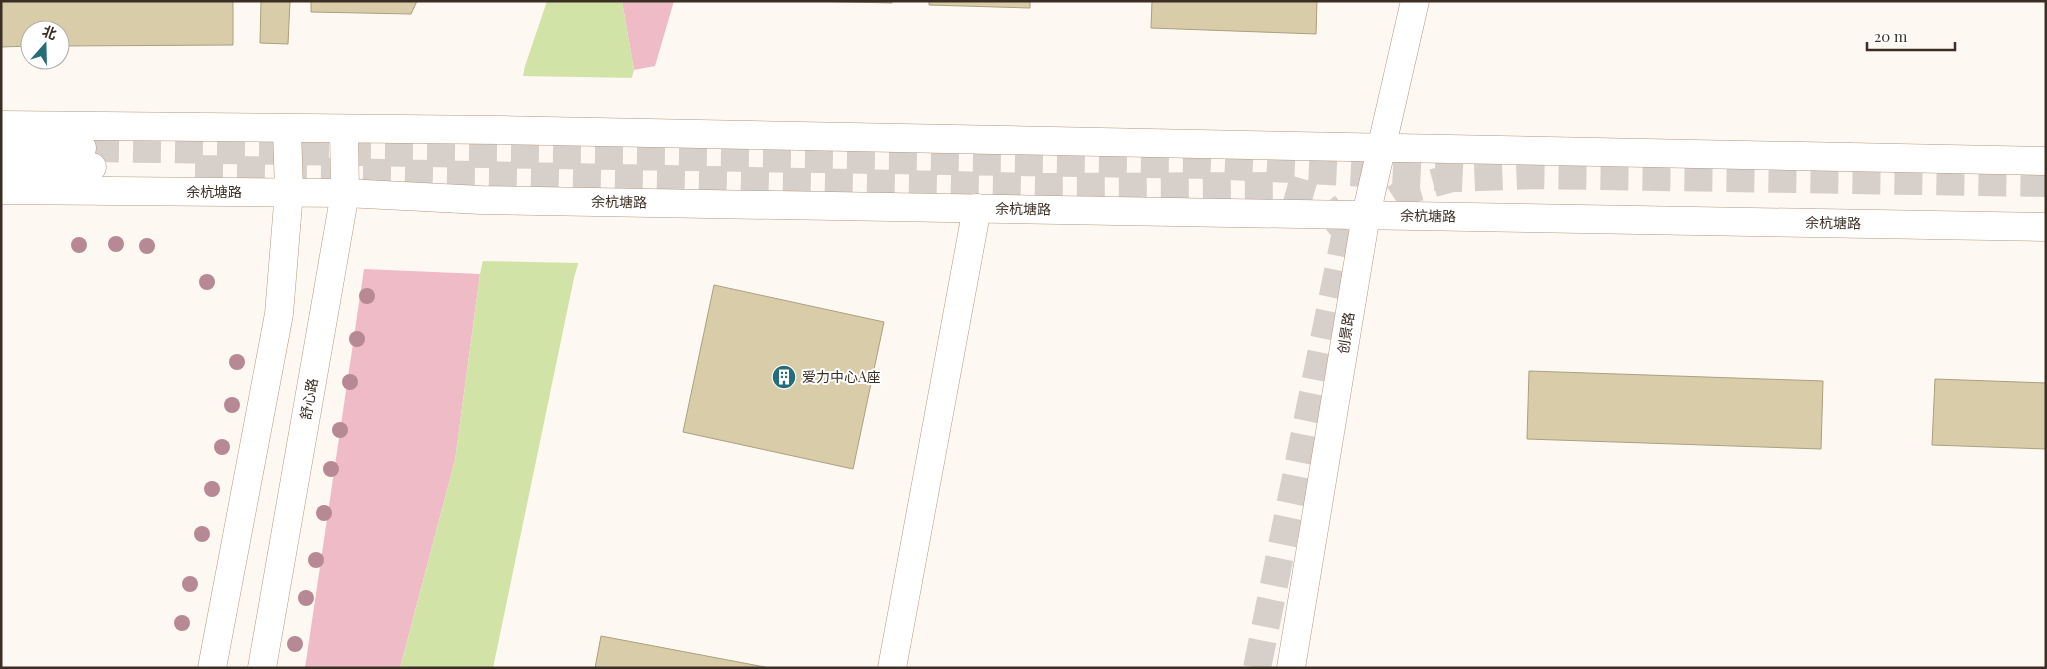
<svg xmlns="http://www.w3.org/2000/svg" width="2047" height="669" viewBox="0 0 2047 669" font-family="'Playfair Display','Noto Sans SC',serif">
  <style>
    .green { fill: #eebbc7 }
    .water { fill: #d2e3a8 }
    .pier { fill: #fef8f3 }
    .building { fill: #d8cca9; stroke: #aba07e }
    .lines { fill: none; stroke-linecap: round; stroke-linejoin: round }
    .minor-tunnel { stroke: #d7d0ca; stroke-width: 28; stroke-dasharray: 28 14; stroke-linecap: butt }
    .minor-casing { stroke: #b49880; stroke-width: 29 }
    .major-casing { stroke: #b49880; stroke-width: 29 }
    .minor { stroke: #fff; stroke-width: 28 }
    .major { stroke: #fff; stroke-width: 28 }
    .tree { fill: #b68994 }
    .labels { text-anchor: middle; stroke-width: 4; stroke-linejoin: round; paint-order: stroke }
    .street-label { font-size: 14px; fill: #3b2f25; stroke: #fff }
    .poi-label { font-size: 14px; fill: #3b2f25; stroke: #fff; text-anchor: start }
  </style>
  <rect width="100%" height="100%" fill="#fef8f3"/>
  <!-- green -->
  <g class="green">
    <polygon points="622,1 674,1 655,66 634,70"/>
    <polygon points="364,269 480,274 455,460 400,668 305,668"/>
  </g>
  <!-- water -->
  <polygon class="water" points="547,1 622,1 634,70 574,278 493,668 400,668 455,460 480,274 525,66"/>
  <!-- pier -->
  <polygon class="pier" points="520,76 634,78 581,263 480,261"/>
  <!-- building -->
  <g class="building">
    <polygon points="1,1 233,1 233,45 60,46 60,30 30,30 30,46 1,47"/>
    <polygon points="261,1 290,1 288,44 260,43"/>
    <polygon points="311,1 417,1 411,14 311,12"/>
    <polygon points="808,1 892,1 892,3"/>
    <polygon points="929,1 1030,1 1030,8 929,5"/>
    <polygon points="1152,1 1317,1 1316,34 1151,28"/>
    <polygon points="714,285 884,322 853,469 683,432"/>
    <polygon points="1529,371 1823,381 1821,449 1527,439"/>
    <polygon points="1935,379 2046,383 2046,449 1932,445"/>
    <polygon points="601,636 770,668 595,668"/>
  </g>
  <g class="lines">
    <!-- minor-tunnel -->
    <g class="minor-tunnel">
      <polyline points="91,148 1210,165 1464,178"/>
      <polyline points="195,169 1039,187 1277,186 1319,198 1346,232"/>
      <polyline points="1257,668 1346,232 1408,190 1452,178 1534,175 2046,183"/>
    </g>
    <!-- minor casing -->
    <g class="minor-casing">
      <g id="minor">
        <polyline points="1,147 82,148"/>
        <polyline points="1,167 92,167"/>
        <polyline points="212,668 279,314 289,192 287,129"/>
        <polyline points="262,668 345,193 344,129"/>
        <polyline points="892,668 977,208"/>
        <polyline points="1291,668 1366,215 1415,1"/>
      </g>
    </g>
    <!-- major casing -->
    <g class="major-casing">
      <g id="major">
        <polyline points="1,125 501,130 2046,161"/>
        <polyline points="1,190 345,193 481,200 2046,227"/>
      </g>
    </g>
    <!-- minor -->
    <use href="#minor" class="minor"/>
    <!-- major -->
    <use href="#major" class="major"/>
  </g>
  <!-- trees -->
  <g class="tree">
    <circle cx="116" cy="244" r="8"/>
    <circle cx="79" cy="245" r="8"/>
    <circle cx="147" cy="246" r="8"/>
    <circle cx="207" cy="282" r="8"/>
    <circle cx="367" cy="296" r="8"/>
    <circle cx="357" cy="339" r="8"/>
    <circle cx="237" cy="362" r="8"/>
    <circle cx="350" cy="382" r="8"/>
    <circle cx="232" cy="405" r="8"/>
    <circle cx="340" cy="430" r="8"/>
    <circle cx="222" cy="447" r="8"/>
    <circle cx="331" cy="469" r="8"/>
    <circle cx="212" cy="489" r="8"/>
    <circle cx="324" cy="513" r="8"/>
    <circle cx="202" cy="534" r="8"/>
    <circle cx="316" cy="560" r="8"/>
    <circle cx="190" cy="584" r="8"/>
    <circle cx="306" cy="598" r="8"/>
    <circle cx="182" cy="623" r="8"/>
    <circle cx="295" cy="644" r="8"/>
  </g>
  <!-- icons -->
  <defs>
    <g id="building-disc" transform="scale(1.25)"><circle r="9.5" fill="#256d78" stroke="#fff"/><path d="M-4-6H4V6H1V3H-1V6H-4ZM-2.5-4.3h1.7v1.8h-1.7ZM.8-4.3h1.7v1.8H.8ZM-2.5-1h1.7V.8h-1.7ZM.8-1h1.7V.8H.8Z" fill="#fff"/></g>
  </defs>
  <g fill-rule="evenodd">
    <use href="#building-disc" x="784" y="377"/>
  </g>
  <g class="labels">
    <!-- street labels -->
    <g class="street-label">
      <text x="214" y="197">余杭塘路</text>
      <text transform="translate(619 202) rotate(1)" y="5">余杭塘路</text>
      <text transform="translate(1023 209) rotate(1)" y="5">余杭塘路</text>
      <text transform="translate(1428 216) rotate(1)" y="5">余杭塘路</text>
      <text transform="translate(1833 223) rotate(1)" y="5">余杭塘路</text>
      <text transform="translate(1346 333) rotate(-81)" y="5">创景路</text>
      <text transform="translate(309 399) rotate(-80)" y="5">舒心路</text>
    </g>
    <!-- poi labels -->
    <g class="poi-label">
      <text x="802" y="382">爱力中心A座</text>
    </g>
  </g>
  <!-- border -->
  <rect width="2047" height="669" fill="none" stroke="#3b2f25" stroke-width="5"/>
  <!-- north arrow -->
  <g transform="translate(45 45) rotate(20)"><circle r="24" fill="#ffffff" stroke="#b1aca8"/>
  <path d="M0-4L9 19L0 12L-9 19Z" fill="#256d78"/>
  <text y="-8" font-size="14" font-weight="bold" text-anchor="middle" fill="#3b2f25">北</text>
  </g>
  <!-- scale -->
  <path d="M1867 42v8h88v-8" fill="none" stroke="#3b2f25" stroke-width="2.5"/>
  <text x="1874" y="42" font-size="15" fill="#3b2f25" stroke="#ffffff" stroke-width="4" paint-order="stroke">20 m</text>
</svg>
